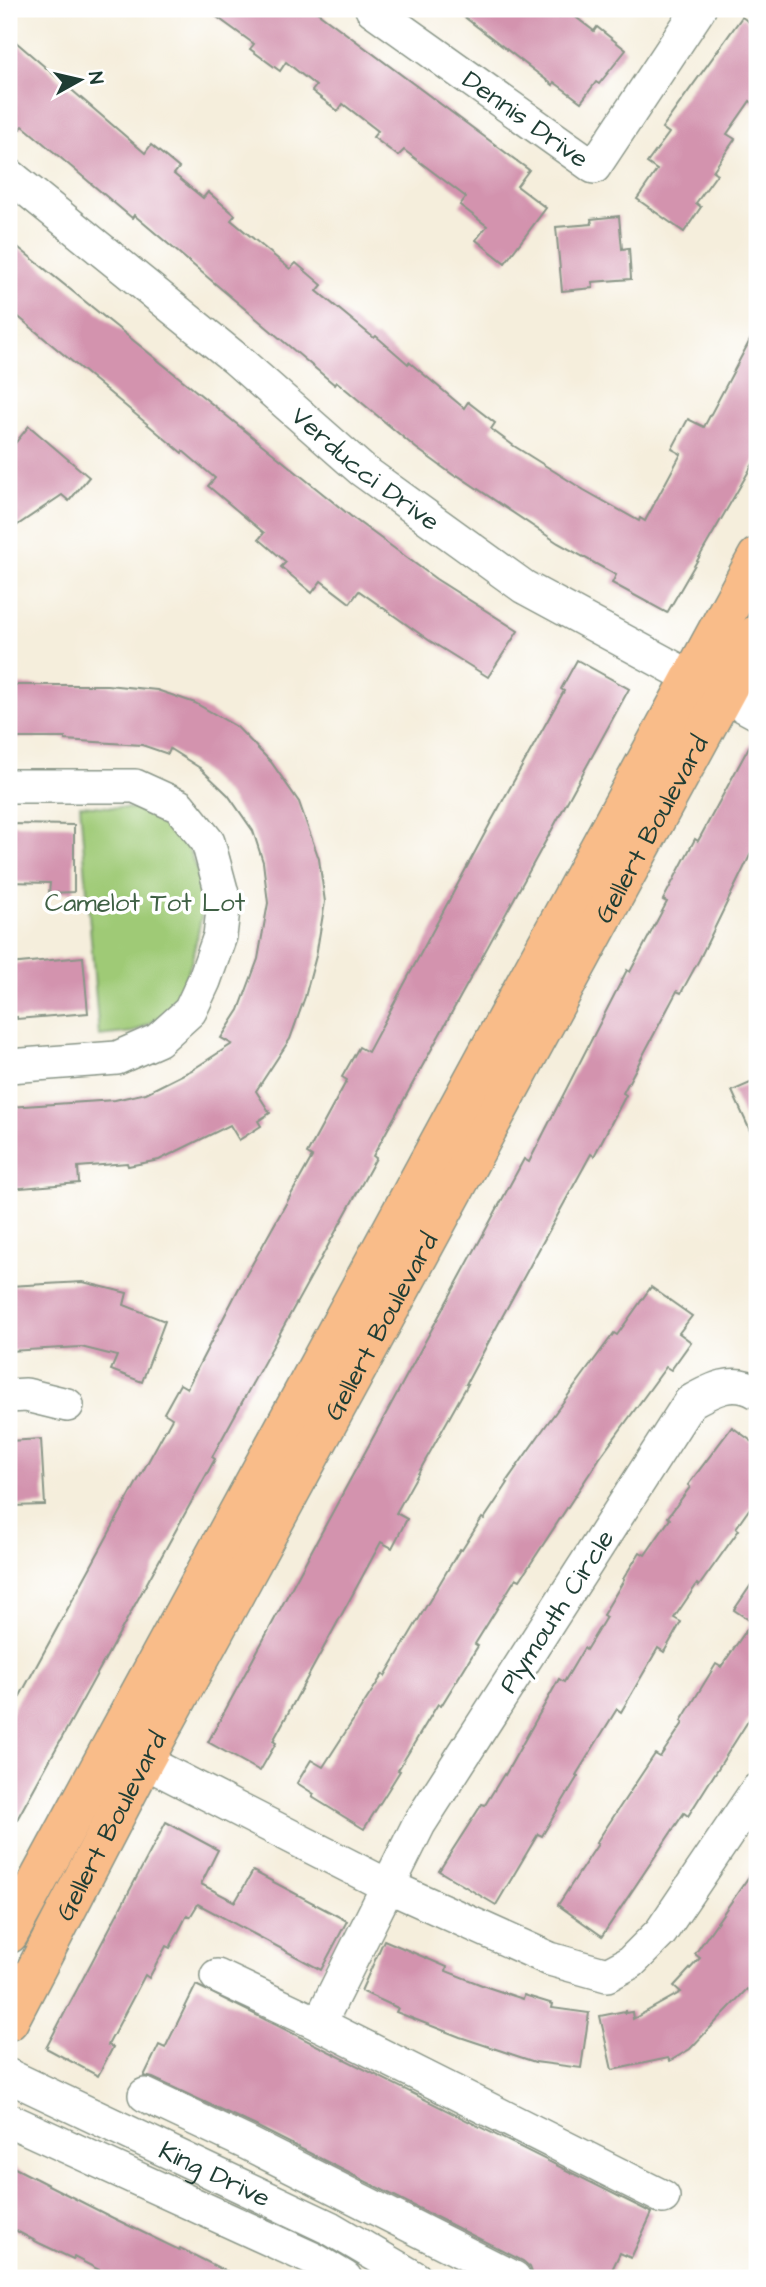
<svg xmlns="http://www.w3.org/2000/svg" width="766" height="2287" viewBox="0 0 766 2287" font-family="'Architects Daughter',sans-serif">
  <style>
    .green { fill: #9fca76; stroke: #5f8455; stroke-width: 2 }
    .building { fill: #d393ae }
    .lines { fill: none; stroke-linecap: round; stroke-linejoin: round }
    .minor-casing { stroke: #8a9688; stroke-width: 36 }
    .major-casing { stroke: #8a9688; stroke-width: 41 }
    .minor { stroke: #fff; stroke-width: 33 }
    .major { stroke: #f9bc89; stroke-width: 38 }
    .labels { text-anchor: middle; stroke-width: 7; stroke-linejoin: round; paint-order: stroke }
    .street-label { font-size: 26px; fill: #1f3d34; stroke: #fff }
    .park-label { font-size: 26px; fill: #3f6044; stroke: #fff }
  </style>
  <rect width="100%" height="100%" fill="#fff"/>
  <filter id="ink" filterUnits="userSpaceOnUse"><feTurbulence type="fractalNoise" baseFrequency=".0143" numOctaves="2"/><feDisplacementMap in="SourceGraphic" scale="14" xChannelSelector="R" yChannelSelector="G"/><feConvolveMatrix kernelMatrix="1 2 1 2 8 2 1 2 1" color-interpolation-filters="sRGB"/></filter>
  <filter id="wash" filterUnits="userSpaceOnUse"><feTurbulence type="fractalNoise" baseFrequency=".00686" numOctaves="4" result="noise"/><feDisplacementMap in="SourceGraphic" scale="28" xChannelSelector="R" yChannelSelector="G"/><feGaussianBlur stdDeviation="1.57" result="paint"/><feColorMatrix in="noise" values="0 0 0 0 0 0 0 0 0 0 0 0 0 0 0 0 0 1.4 0 .05"/><feComposite in="paint" operator="in"/></filter>
  <g filter="url(#wash)">
    <rect width="100%" height="100%" fill="#f5eedc"/>
    <!-- green -->
    <polygon class="green" points="80,805 137,809 162,823 187,845 200,879 204,905 192,960 179,994 163,1016 134,1032 99,1036"/>
    <g id="blocks">
      <!-- building -->
      <g class="building">
        <polygon points="206,9 313,9 529,170 517,186 546,208 505,263 476,240 487,226 460,205 466,197 404,150 398,156 373,137 378,131 343,104 338,111 312,91 316,86 286,62 280,71 250,49 254,44"/>
        <polygon points="454,9 548,9 559,17 565,9 594,31 597,27 626,50 599,84 596,82 581,102 554,82 553,85"/>
        <polygon points="742,17 757,28 757,106 750,101 727,134 735,139 713,171 717,174 696,203 701,207 684,232 637,199 657,170 647,163 669,133 662,128"/>
        <polygon points="9,36 145,153 151,145 179,168 174,174 203,198 208,192 235,215 231,220 290,269 296,263 322,285 317,291 374,338 376,336 408,364 409,362 464,408 468,402 495,423 491,429 514,446 584,490 639,521 640,518 645,521 681,454 672,449 688,419 704,427 757,327 757,457 667,613 612,583 616,575 558,543 457,475 456,477 416,448 337,382 335,385 134,215 132,218 23,126 20,129 9,119"/>
        <polygon points="619,216 622,249 629,248 631,279 592,282 593,288 562,291 556,227 592,224 591,219"/>
        <polygon points="9,240 353,518 436,579 518,631 488,677 430,641 359,591 350,603 321,581 312,593 281,567 286,562 259,539 264,533 208,486 215,478 183,451 182,453 9,309"/>
        <polygon points="29,426 89,477 69,501 62,495 16,526 9,515 9,451"/>
        <polygon points="577,660 629,689 373,1156 376,1158 212,1457 215,1459 9,1834 9,1716 172,1418 164,1413 180,1384 187,1388 240,1286 312,1157 307,1154 347,1080 342,1077 359,1047 368,1052 492,820 564,691 561,689"/>
        <polygon points="9,685 107,685 157,690 195,703 237,727 271,762 299,802 319,859 325,902 316,956 305,997 290,1039 256,1091 270,1113 258,1121 261,1126 239,1140 230,1125 159,1160 128,1166 127,1163 78,1167 79,1183 10,1189 9,1107 115,1100 146,1093 192,1070 232,1044 221,1038 239,1010 258,959 268,903 263,862 253,831 228,795 200,768 170,749 168,754 142,745 65,740 65,738 9,738"/>
        <polygon points="757,732 757,841 699,960 681,993 677,991 623,1093 626,1095 594,1156 591,1154 502,1317 466,1384 468,1384 396,1513 407,1519 392,1548 381,1542 273,1741 276,1743 260,1771 208,1742 524,1159 529,1162 627,970 630,972 667,902 663,900 695,839 698,841"/>
        <polygon points="9,824 74,825 74,892 49,893 50,883 9,882"/>
        <polygon points="83,957 88,1013 17,1019 17,1017 9,1018 9,964"/>
        <polygon points="757,1080 757,1146 732,1091"/>
        <polygon points="83,1282 127,1293 124,1305 165,1321 142,1382 111,1370 117,1356 81,1347 9,1351 9,1286"/>
        <polygon points="651,1287 692,1316 679,1333 691,1342 671,1370 666,1367 599,1459 520,1580 516,1578 475,1644 478,1646 441,1706 438,1704 398,1770 400,1771 364,1829 312,1797 314,1794 297,1783 311,1760 323,1767 383,1674 385,1676 460,1549 462,1550 482,1518 484,1519 508,1483 506,1482 547,1424 614,1333 617,1335"/>
        <polygon points="732,1427 757,1445 757,1498 736,1528 739,1530 699,1586 697,1584 674,1618 681,1622 664,1652 658,1648 621,1712 617,1709 576,1775 578,1776 561,1804 542,1836 538,1834 496,1905 439,1871 482,1804 485,1805 504,1774 505,1775 559,1679 564,1682 584,1648 586,1650 606,1617 603,1615 624,1580 623,1579 640,1552 645,1555 670,1519 668,1517 690,1487 688,1485"/>
        <polygon points="41,1439 45,1505 11,1506 9,1441"/>
        <polygon points="757,1576 757,1707 688,1816 684,1813 602,1936 558,1905 598,1844 596,1843 637,1781 655,1754 660,1757 683,1723 681,1721 716,1664 721,1667 752,1622 734,1610"/>
        <polygon points="166,1822 218,1850 201,1884 235,1902 253,1871 347,1921 321,1970 198,1904 190,1917 187,1915 170,1948 166,1946 149,1978 145,1975 108,2045 113,2047 98,2076 46,2048"/>
        <polygon points="757,1865 757,1996 747,1989 690,2049 670,2061 668,2058 612,2070 600,2016 625,2011 625,2013 632,2012 633,2019 681,1992 674,1986 700,1958 695,1954"/>
        <polygon points="384,1940 447,1967 446,1971 487,1987 523,1999 524,1995 553,2004 552,2008 589,2013 581,2068 535,2062 460,2037 396,2012 398,2008 361,1991"/>
        <polygon points="196,1985 652,2213 631,2258 620,2253 608,2278 540,2278 533,2275 530,2267 523,2261 256,2126 153,2078 144,2076 159,2045 165,2048"/>
        <polygon points="9,2165 113,2218 179,2250 180,2248 239,2278 115,2278 74,2257 73,2259 39,2243 9,2227"/>
      </g>
    </g>
  </g>
  <g filter="url(#ink)">
    <use href="#blocks" fill-opacity="0" stroke="#8a9688" stroke-width="2"/>
    <g class="lines">
      <!-- minor casing -->
      <g class="minor-casing">
        <g id="minor">
          <path id="s1" d="M 372,9 L 594,167 L 699,9"/>
          <path id="s2" d="M 9,175 L 236,359 L 362,470 L 524,587 L 757,713"/>
          <polyline points="9,786 135,786 179,806 208,842 224,901 220,936 204,981 190,1011 158,1040 117,1058 9,1066"/>
          <path d="M 757,1392 C 733,1378 713,1389 690,1402 L 419,1824 L 388,1886 L 550,1959 L 607,1975 L 631,1962 L 661,1932 L 757,1790"/>
          <polyline points="9,1396 26,1395 67,1405"/>
          <polyline points="122,1750 388,1886 319,2024"/>
          <polyline points="217,1976 319,2024 663,2197"/>
          <path id="s3" d="M 9,2076 L 330,2228 L 415,2278"/>
          <polyline points="145,2095 247,2143 514,2278"/>
          <polyline points="9,2120 313,2259 345,2278"/>
        </g>
      </g>
      <!-- major casing -->
      <g class="major-casing">
        <g id="major">
          <polyline points="9,1934 757,557"/>
          <path id="s4" d="M 9,2021 L 144,1761 L 757,634"/>
        </g>
      </g>
      <!-- minor -->
      <use href="#minor" class="minor"/>
      <!-- major -->
      <use href="#major" class="major"/>
    </g>
  </g>
  <g class="labels">
    <!-- street labels -->
    <g class="street-label">
      <text dy="9" stroke="none"><textPath href="#s1" startOffset="189">Dennis Drive</textPath></text>
      <text dy="9" stroke="none"><textPath href="#s2" startOffset="462">Verducci Drive</textPath></text>
      <text dy="9" stroke="none"><textPath href="#s4" startOffset="1354">Gellert Boulevard</textPath></text>
      <text dy="9" stroke="none"><textPath href="#s4" startOffset="788">Gellert Boulevard</textPath></text>
      <text transform="translate(556 1611) rotate(-57)" y="9">Plymouth Circle</text>
      <text dy="9" stroke="none"><textPath href="#s4" startOffset="220">Gellert Boulevard</textPath></text>
      <text dy="9" stroke="none"><textPath href="#s3" startOffset="228">King Drive</textPath></text>
    </g>
    <!-- park labels -->
    <g class="park-label">
      <text x="145" y="911">Camelot Tot Lot</text>
    </g>
  </g>
  <!-- margin -->
  <rect width="766" height="2287" fill="none" stroke="#fff" stroke-width="35"/>
  <!-- north arrow -->
  <g transform="translate(80 80) rotate(82)" stroke="#ffffff" stroke-width="5" paint-order="stroke">
  <path d="M0-5L12 26L0 18L-12 26Z" fill="#1f3d34"/>
  <text y="-10" font-size="19" font-weight="bold" text-anchor="middle" fill="#1f3d34">N</text>
  </g>
</svg>
